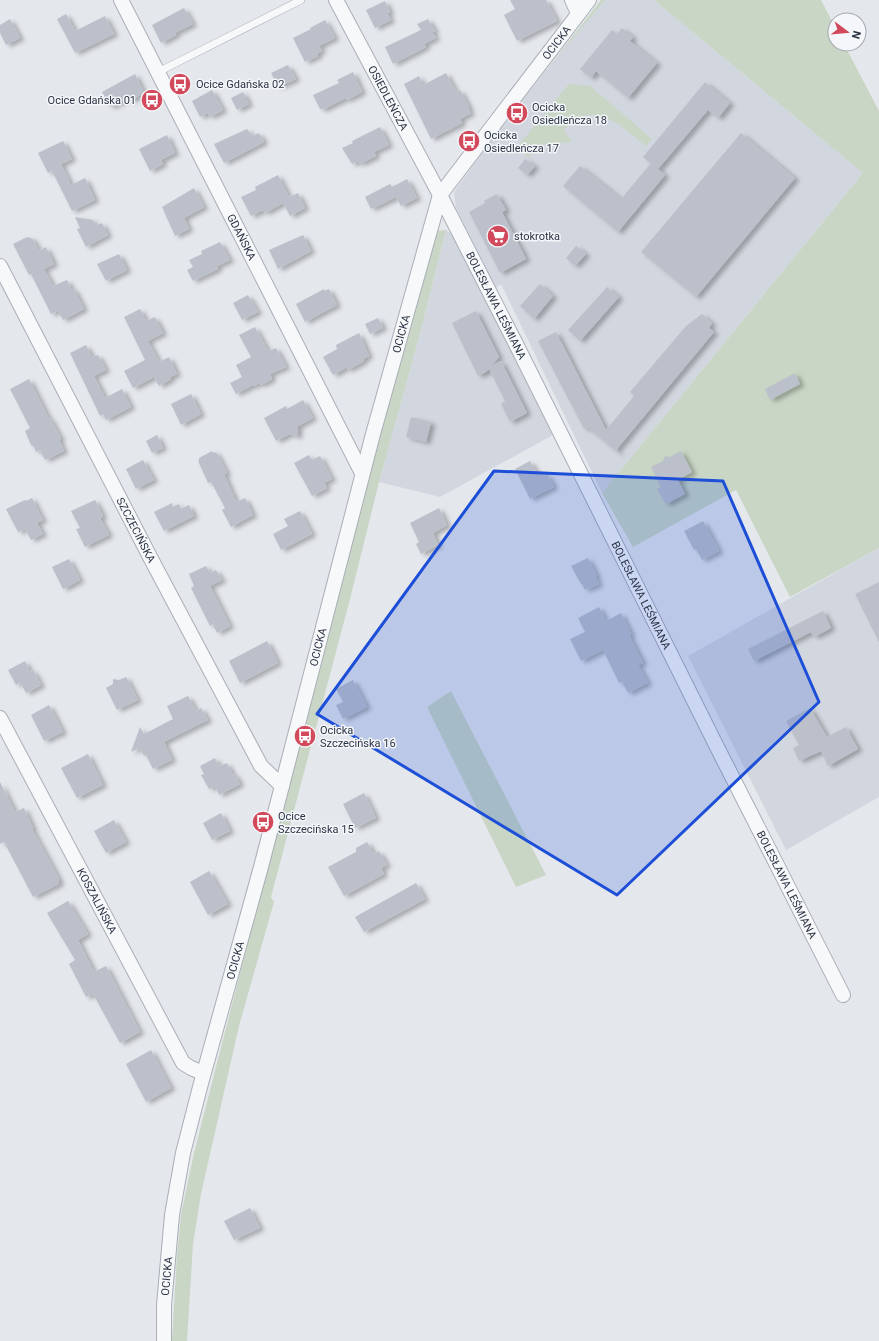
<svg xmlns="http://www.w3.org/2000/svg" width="879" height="1341" viewBox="0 0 879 1341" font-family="Roboto,sans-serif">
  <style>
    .built { fill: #d2d6de }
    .green { fill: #c9d6c5 }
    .building { fill: #bbc0ca; filter: url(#shadow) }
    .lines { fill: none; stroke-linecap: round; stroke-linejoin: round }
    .service-casing { stroke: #a9aeb7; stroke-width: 8 }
    .minor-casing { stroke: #a9aeb7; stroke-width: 16 }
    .service { stroke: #f7f8fa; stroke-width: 7 }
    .minor { stroke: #f7f8fa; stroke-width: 14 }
    .marked { fill: #1d4ed8; fill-opacity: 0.2; stroke: #1d4ed8; stroke-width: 3; stroke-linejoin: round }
    .labels { text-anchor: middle; stroke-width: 3; stroke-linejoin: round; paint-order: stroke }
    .street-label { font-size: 11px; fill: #2b3445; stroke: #f4f6f9 }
    .poi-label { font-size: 11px; fill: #2b3445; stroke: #f4f6f9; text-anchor: start }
  </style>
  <defs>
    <filter id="shadow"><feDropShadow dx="4.5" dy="2.5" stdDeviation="2" flood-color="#0004"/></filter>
  </defs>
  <rect width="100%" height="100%" fill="#e4e7ec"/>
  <!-- built -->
  <g class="built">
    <polygon points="605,0 654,0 863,173 602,493 501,284 496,288 456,208 454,192 485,149 544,73"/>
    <polygon points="446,230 453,235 553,435 440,497 379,482 418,341"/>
    <polygon points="879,548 879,797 786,850 688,656"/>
  </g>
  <!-- green -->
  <g class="green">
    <polygon points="601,0 605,0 544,73"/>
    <polygon points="654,0 821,0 835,27 835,44 844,44 879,111 879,548 790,597 736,490 633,547 602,493 863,173"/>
    <path d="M 569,84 L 590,86 L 652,139 L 646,146 C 629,133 607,109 584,116 C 576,118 570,125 563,130 L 572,142 L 539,145 L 528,158 L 517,147 Z"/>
    <polygon points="446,230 418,341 379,482 350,599 271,897 274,902 239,1026 201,1194 193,1244 187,1341 172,1341 177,1255 181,1215 194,1153 351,540 434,231"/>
    <polygon points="451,691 546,875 516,887 427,707"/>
  </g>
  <!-- building -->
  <g class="building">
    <polygon points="510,0 546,0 557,21 517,41 504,15 515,9"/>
    <polygon points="385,1 390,12 387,13 391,20 375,28 366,10"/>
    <polygon points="184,8 193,24 175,33 176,35 161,43 152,25"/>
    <polygon points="66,14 75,31 105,16 114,34 75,53 57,19"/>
    <polygon points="10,19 20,38 6,45 0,33 0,25"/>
    <polygon points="428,19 435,31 432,32 436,38 424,44 426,47 393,64 385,47 421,30 417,24"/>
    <polygon points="325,20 335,38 319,46 322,51 317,53 318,56 305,62 293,38 311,29 310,28"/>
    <polygon points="622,28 633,37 630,41 657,63 628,98 596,71 591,78 580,69 612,30 617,34"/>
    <polygon points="288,65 296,79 278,87 271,73"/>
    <polygon points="353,72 362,92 347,100 346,98 324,109 320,109 313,95 339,83 337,80"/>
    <polygon points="446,73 456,92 460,90 469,107 468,108 471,113 460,119 462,123 431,139 404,84 419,76 423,85"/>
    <polygon points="135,74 144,93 129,101 128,98 110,107 102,92"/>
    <polygon points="705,82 730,103 718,118 708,110 658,169 643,157"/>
    <polygon points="212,90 223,110 210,117 208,113 200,117 192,101"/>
    <polygon points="243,92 249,104 237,110 231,98"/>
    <polygon points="380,127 389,145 374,152 376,156 360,164 359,161 352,164 342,148 353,143 352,141"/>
    <polygon points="247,129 252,136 259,133 264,142 224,163 214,144"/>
    <polygon points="741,133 795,178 696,297 641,252"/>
    <polygon points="167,135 175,153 161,160 163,164 150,171 139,149"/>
    <polygon points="63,141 72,159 61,164 71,185 85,178 95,200 72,211 52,171 48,173 38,153"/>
    <polygon points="525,159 535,166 527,175 518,168"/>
    <polygon points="651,163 665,175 618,232 563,186 580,166 621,199"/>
    <polygon points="278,175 289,197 298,193 305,208 290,216 283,203 265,213 263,210 251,216 241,197 256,190 255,187"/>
    <polygon points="407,179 417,198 401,206 396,197 371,209 365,197 390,184 392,187"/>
    <polygon points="194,188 204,207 184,218 189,229 175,236 162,207"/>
    <polygon points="497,194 506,210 502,212 526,259 500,273 469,212 485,203 484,201"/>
    <polygon points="75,217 93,220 95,226 102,223 108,235 86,247 77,229 80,228"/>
    <polygon points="303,235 311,251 278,269 269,250"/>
    <polygon points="27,237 33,239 39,251 46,247 54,264 44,269 53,286 67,280 72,290 74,289 84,309 63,320 58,311 51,314 31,274 29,275 13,244"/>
    <polygon points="220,242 230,260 217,266 218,269 193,281 187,270 193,267 189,260 202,254 201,251"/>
    <polygon points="576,246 586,254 575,266 566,258"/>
    <polygon points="119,254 127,270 106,281 97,264"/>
    <polygon points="540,284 553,296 534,319 520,306"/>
    <polygon points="607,287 619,297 580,341 568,330"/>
    <polygon points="324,289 324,291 329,289 337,305 305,322 296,304"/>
    <polygon points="248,295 258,312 242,320 233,303"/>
    <polygon points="140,309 146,321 155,317 163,333 148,341 159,362 169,357 177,374 170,377 171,379 159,386 154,377 133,388 124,371 145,360 124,317"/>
    <polygon points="476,311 499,357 492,365 501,361 527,413 510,422 501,404 505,401 489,369 486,372 478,376 452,323"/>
    <polygon points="702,314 712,323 709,328 714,332 617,449 619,454 587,427 584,429 538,341 556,332 606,430 634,396 630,392 686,326"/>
    <polygon points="378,318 383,328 370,334 365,324"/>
    <polygon points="255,327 268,351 276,348 286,367 270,374 272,379 261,385 259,383 254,386 253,385 236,394 230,383 242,377 236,365 251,357 239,335"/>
    <polygon points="359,333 369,356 363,359 364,361 348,370 347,367 333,375 323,357 337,349 336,345"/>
    <polygon points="86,345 92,357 98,355 106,370 94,376 105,398 122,389 131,407 106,420 103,414 100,416 70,353"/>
    <polygon points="795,373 800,384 770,400 765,389"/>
    <polygon points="29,379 49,419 50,418 61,439 59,440 64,451 45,460 40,450 36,452 34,447 31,445 25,431 30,428 10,389"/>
    <polygon points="191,394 201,414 181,425 171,404"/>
    <polygon points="303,400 313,418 298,426 298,437 290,434 276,441 264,418 286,406 287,409"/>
    <polygon points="411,417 431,422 426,442 406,437"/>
    <polygon points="157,435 163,448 152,453 146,441"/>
    <polygon points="212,451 213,453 216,452 227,473 224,474 236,502 245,498 253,515 231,527 222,510 225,508 211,482 208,483 198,461 199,460 199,458"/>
    <polygon points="681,451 692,472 678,480 685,494 666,504 657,489 661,487 651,467 663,461 665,456 670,457"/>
    <polygon points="309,455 312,460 320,456 332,479 324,483 327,488 312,496 294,463"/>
    <polygon points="143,460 154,480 136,489 126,469"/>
    <polygon points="530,461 537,473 542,471 544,476 547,474 554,487 530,499 515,469"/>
    <polygon points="32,498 43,520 37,523 43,534 31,540 25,529 18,532 6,509 25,500 26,501"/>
    <polygon points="95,500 103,516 100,518 109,535 85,547 76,529 80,528 71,511"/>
    <polygon points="172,503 173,507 179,504 181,509 189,505 194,516 164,531 154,512"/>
    <polygon points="439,508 447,525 433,533 438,545 421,554 416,544 419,542 410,523"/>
    <polygon points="300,511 312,534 281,550 273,534 288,526 284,519"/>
    <polygon points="703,521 719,551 702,560 696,549 694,550 684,531"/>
    <polygon points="588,558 597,576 595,577 599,584 585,590 582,584 581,584 571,566"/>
    <polygon points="69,559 80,580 63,589 52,567"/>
    <polygon points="206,566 210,573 216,570 222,580 210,586 230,626 217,633 213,624 210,626 191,588 194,586 189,574"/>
    <polygon points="879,582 879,642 855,594"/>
    <polygon points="599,607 606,621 621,613 631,634 629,635 643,663 638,665 648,683 628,693 622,682 619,683 603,650 581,661 570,639 585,632 578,618"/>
    <polygon points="823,611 831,628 814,637 811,632 754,661 748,649"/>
    <polygon points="267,641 278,663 240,683 229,661"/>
    <polygon points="25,661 30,672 33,670 41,685 26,693 20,682 16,685 8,670"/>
    <polygon points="126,677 138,700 117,710 106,688 113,684 113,679 119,680"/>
    <polygon points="353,680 367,707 343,719 336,705 343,702 336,689"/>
    <polygon points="188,696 196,711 201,708 208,720 164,742 172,760 153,769 146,755 144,756 140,748 131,752 140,727 144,734 173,719 167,706"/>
    <polygon points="49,705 63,732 44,741 31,715"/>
    <polygon points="810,708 827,737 846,727 858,749 828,766 821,751 799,761 793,748 799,745 786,721"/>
    <polygon points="88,754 103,785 77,798 61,768"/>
    <polygon points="215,758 219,766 227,763 233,775 235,774 240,784 219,795 215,786 209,789 201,775 204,774 200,766"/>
    <polygon points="0,782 15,812 24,808 33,828 32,829 59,879 59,884 33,897 4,842 0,844"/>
    <polygon points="364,793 376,818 355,828 343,804"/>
    <polygon points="221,813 230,831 212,840 203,823"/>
    <polygon points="114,820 126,842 106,853 94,831"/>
    <polygon points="367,842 374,854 379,851 387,865 381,868 384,874 344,896 328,867 356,852 356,848"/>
    <polygon points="209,871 228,904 208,915 190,882"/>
    <polygon points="416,883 425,899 364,932 355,917"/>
    <polygon points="68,901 88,934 78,940 94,972 106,966 140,1032 120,1043 93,994 86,997 69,964 75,960 47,913"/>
    <polygon points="151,1050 171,1088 146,1102 126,1064"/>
    <polygon points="250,1208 260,1228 234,1240 224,1221"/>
  </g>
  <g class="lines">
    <!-- service casing -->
    <g class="service-casing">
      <polyline id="service" points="158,72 301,0"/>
    </g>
    <!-- minor casing -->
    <g class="minor-casing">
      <g id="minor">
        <path id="s1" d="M 121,0 L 362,473"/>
        <path id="s2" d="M 336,0 L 440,195 L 517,346 L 717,747 L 843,995"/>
        <polyline points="572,0 578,13"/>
        <path id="s3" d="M 0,266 L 150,557 L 261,766 L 282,786"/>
        <path id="s4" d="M 0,718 L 183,1063 L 191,1068 L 203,1073"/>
        <path id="s5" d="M 164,1341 L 164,1305 L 172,1215 L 183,1153 L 200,1087 L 261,867 L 373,434 L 440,195 L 589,0"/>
      </g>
    </g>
    <!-- service -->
    <use href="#service" class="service"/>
    <!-- minor -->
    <use href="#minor" class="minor"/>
  </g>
  <!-- marked area -->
  <path class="marked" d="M 494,471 L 723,481 L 819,702 L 617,895 L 317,714 Z"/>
  <!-- icons -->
  <defs>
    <g id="bus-disc" transform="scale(1.15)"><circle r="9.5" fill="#d1495b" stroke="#f4f6f9"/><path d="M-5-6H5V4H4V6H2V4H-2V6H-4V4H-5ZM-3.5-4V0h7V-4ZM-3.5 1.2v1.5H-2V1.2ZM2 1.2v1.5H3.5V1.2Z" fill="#fff"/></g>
    <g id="supermarket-disc" transform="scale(1.15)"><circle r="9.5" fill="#d1495b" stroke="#f4f6f9"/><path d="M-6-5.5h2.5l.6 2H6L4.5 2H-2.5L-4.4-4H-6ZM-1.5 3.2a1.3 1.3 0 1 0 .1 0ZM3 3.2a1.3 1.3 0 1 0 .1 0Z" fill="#fff"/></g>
  </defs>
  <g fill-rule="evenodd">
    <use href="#bus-disc" x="180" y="84"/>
    <use href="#bus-disc" x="152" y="100"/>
    <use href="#bus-disc" x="517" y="113"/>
    <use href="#bus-disc" x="469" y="141"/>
    <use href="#supermarket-disc" x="498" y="236"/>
    <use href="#bus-disc" x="305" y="736"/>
    <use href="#bus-disc" x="263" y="822"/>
  </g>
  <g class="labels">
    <!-- street labels -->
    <g class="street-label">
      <text dy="4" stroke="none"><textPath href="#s5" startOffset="1373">OCICKA</textPath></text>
      <text dy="4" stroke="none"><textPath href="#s2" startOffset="111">OSIEDLEŃCZA</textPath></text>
      <text dy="4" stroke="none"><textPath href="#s1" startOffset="266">GDAŃSKA</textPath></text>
      <text dy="4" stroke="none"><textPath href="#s2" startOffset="345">BOLESŁAWA LEŚMIANA</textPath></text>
      <text dy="4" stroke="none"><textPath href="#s5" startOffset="1037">OCICKA</textPath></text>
      <text dy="4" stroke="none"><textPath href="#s3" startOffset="297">SZCZECIŃSKA</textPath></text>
      <text dy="4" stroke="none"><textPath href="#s2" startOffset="669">BOLESŁAWA LEŚMIANA</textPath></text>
      <text dy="4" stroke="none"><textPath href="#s5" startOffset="713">OCICKA</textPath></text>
      <text dy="4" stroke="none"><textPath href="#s2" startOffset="993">BOLESŁAWA LEŚMIANA</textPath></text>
      <text dy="4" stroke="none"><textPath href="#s4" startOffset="207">KOSZALIŃSKA</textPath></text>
      <text dy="4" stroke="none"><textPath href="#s5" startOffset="389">OCICKA</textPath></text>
      <text dy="4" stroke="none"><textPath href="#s5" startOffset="65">OCICKA</textPath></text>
    </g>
    <!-- poi labels -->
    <g class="poi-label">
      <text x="196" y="88">Ocice Gdańska 02</text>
      <text x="136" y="104" text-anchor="end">Ocice Gdańska 01</text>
      <text x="532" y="111">Ocicka<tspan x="532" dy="13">Osiedleńcza 18</tspan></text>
      <text x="484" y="139">Ocicka<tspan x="484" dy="13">Osiedleńcza 17</tspan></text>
      <text x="514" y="240">stokrotka</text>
      <text x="320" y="734">Ocicka<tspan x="320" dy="13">Szczecińska 16</tspan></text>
      <text x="278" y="820">Ocice<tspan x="278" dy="13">Szczecińska 15</tspan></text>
    </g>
  </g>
  <!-- north arrow -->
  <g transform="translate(847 32) rotate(106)"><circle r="19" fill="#f4f6f9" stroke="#a4a8b1"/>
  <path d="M0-3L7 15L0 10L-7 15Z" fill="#d1495b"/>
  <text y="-6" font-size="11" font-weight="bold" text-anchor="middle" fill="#2b3445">N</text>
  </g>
</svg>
